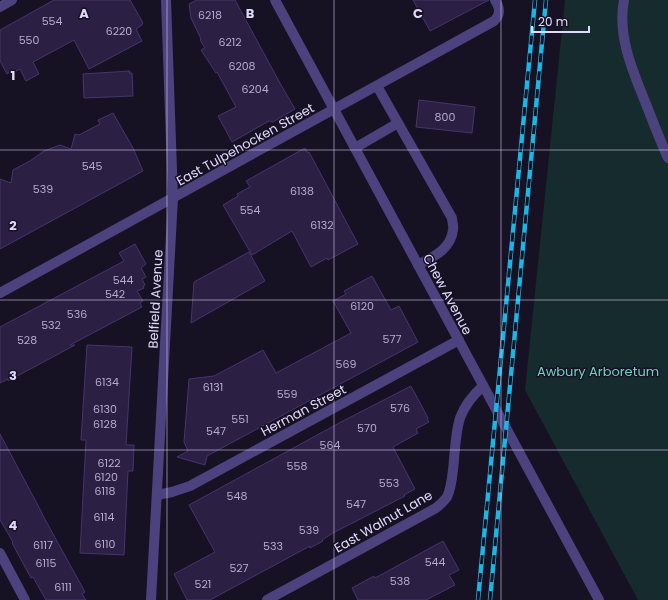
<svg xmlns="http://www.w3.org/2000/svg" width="668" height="600" viewBox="0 0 668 600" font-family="Poppins,sans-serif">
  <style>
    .green { fill: #152b2d }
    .building { fill: #2b2043; stroke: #47346c }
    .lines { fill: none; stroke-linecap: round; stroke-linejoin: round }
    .service { stroke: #4c427e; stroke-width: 10 }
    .minor { stroke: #4c427e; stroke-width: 10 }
    .tertiary { stroke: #4c427e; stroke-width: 10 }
    .rail-casing { stroke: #1ab6e5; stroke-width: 4.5 }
    .rail { stroke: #171124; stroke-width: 3; stroke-dasharray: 9; stroke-linecap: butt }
    .grid { fill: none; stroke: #e1d9fb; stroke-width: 1; stroke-opacity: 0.55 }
    .labels { text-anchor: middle; stroke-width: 3; stroke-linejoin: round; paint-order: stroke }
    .number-label { font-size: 11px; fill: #b4abcd }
    .street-label { font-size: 13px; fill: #e1d9fb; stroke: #171124 }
    .park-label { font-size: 13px; fill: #6cd3c7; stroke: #171124 }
    .grid-label { font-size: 13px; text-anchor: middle; font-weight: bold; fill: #e1d9fb; stroke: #171124; stroke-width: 3; stroke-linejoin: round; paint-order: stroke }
  </style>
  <rect width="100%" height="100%" fill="#171124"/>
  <!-- green -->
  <polygon class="green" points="565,0 668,0 668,600 638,600 525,390"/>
  <!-- building -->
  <g class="building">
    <polygon points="54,0 130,0 143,23 142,24 142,25 136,29 142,41 89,69 74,40 33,62 39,74 26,81 20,69 12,73 11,71 7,74 0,61 0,30"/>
    <polygon points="197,0 235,0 281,85 295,109 273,122 269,121 232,142 218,116 236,107 217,72 216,73 201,50 205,48 200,40 201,39 191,18 189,4"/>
    <polygon points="413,0 489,0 430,31"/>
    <polygon points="130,71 129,73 132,73 133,96 84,98 83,74"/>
    <polygon points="419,100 475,107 472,133 416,127"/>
    <polygon points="113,113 133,148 143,171 0,249 0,179 11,183 13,170 30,161 44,151 60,145 71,149 75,134 79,135 100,124 98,120"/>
    <polygon points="305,148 308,153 309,152 358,244 328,260 327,258 311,267 292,231 252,255 223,205 238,196 237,194 250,187 246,181"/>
    <polygon points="135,244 146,264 141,268 146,277 142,279 145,285 143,286 144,288 137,291 143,301 140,303 142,307 70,345 75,345 8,381 8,379 0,383 0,327 124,261 119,253"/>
    <polygon points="249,252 265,281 191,323 194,282"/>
    <polygon points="372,276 391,310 399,306 418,342 207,456 205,465 177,457 188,451 184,442 189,379 214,376 263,350 276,373 351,333 333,301 346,294 344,291"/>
    <polygon points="87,345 132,347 126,445 134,445 133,471 128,471 124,555 80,553 86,440 81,440"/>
    <polygon points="411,386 428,418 427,419 429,422 416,429 418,433 393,447 415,489 404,495 405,496 333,533 322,540 323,541 310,548 310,546 210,600 187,600 174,574 215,552 189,505 341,422"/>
    <polygon points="0,434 42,513 42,514 85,592 82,594 86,600 46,600 33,577 31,578 12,543 13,542 0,520"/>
    <polygon points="443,541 459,570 449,575 455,585 426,600 358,600 352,588 374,576 375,578"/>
  </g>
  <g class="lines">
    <!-- service -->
    <g class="service">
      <path d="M 624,0 C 617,36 633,72 646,104 C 653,122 660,140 668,158"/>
      <path d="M 377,86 L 452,218 C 452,222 454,226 453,230 C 451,249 433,257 418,265"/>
      <polyline points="355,148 398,123"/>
    </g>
    <!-- minor -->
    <g class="minor">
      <polyline points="0,7 12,0"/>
      <path d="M 0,293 L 494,21 C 501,14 500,8 495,0"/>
      <polyline points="157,495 172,492 190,486 459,340"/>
      <polyline points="0,553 25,600"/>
      <polyline points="151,600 173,198 166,0"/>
      <path d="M 267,600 L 436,508 C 440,505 444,501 447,497 C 451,489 452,479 453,470 C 455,453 455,434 460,418 C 465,404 473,395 483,386"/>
    </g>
    <!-- tertiary -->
    <polyline class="tertiary" points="275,0 599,600"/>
    <!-- rail casing -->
    <g class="rail-casing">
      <g id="rail">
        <polyline points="478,600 535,0"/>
        <polyline points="490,600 546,0"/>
      </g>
    </g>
    <!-- rail -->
    <use href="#rail" class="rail"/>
  </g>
  <!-- grid -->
  <path class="grid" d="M 167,0 L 167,600M 334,0 L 334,600M 501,0 L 501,600M 0,150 L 668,150M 0,300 L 668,300M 0,450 L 668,450"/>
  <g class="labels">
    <!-- number labels -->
    <g class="number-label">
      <text x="210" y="19">6218</text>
      <text x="52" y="25">554</text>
      <text x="119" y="35">6220</text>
      <text x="29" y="44">550</text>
      <text x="230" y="46">6212</text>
      <text x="242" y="70">6208</text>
      <text x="255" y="93">6204</text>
      <text x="445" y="121">800</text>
      <text x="92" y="170">545</text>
      <text x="43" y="193">539</text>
      <text x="302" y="195">6138</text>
      <text x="250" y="214">554</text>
      <text x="322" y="229">6132</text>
      <text x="123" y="284">544</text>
      <text x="115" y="298">542</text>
      <text x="362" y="310">6120</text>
      <text x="77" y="318">536</text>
      <text x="51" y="329">532</text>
      <text x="392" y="343">577</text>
      <text x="27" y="344">528</text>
      <text x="346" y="368">569</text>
      <text x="107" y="386">6134</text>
      <text x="213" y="391">6131</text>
      <text x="287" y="398">559</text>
      <text x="400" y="412">576</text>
      <text x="105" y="413">6130</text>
      <text x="240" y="423">551</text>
      <text x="105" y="428">6128</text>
      <text x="367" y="432">570</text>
      <text x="216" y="435">547</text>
      <text x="330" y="449">564</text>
      <text x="109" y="467">6122</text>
      <text x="297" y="470">558</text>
      <text x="106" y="481">6120</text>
      <text x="389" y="487">553</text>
      <text x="105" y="495">6118</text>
      <text x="237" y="500">548</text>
      <text x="356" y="508">547</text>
      <text x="104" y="521">6114</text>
      <text x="309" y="534">539</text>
      <text x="105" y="548">6110</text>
      <text x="43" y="549">6117</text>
      <text x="273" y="550">533</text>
      <text x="435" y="566">544</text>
      <text x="46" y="567">6115</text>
      <text x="239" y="572">527</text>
      <text x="400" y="585">538</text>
      <text x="203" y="588">521</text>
      <text x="63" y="591">6111</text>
    </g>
    <!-- street labels -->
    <g class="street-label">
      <text transform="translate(245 144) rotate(-29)" y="5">East Tulpehocken Street</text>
      <text transform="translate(448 294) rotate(62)" y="5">Chew Avenue</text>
      <text transform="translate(155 299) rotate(-87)" y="5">Belfield Avenue</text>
      <text transform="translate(303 410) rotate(-28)" y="5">Herman Street</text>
      <text transform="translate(383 521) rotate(-30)" y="5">East Walnut Lane</text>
    </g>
    <!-- park labels -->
    <g class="park-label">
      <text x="598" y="376">Awbury Arboretum</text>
    </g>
  </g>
  <g class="grid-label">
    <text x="84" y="18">A</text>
    <text x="250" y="18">B</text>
    <text x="418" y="18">C</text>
    <text x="13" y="80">1</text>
    <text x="13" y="230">2</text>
    <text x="13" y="380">3</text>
    <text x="13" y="530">4</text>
  </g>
  <!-- scale -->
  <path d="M532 26v6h57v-6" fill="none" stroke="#e1d9fb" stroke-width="2"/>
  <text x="538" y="26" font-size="12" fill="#e1d9fb" stroke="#171124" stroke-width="3" paint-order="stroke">20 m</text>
</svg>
